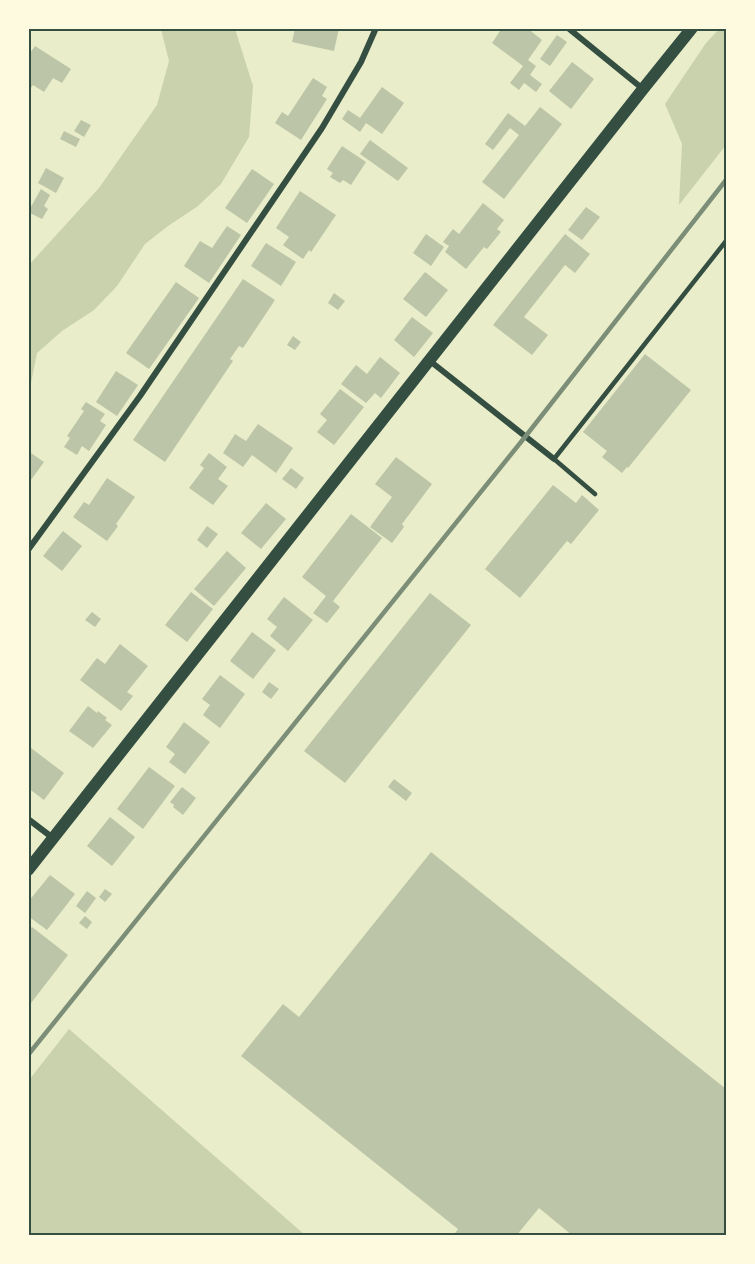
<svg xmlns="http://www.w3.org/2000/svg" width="755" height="1264" viewBox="0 0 755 1264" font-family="Barlow,sans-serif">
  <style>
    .green { fill: #cad2ad }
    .building { fill: #bcc5a7 }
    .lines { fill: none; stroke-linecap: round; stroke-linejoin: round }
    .service { stroke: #344e41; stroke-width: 4.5 }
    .minor { stroke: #344e41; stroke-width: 6 }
    .secondary { stroke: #344e41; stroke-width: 12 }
    .rail { stroke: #7c8e77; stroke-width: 4.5 }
    .neatline { fill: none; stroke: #344e41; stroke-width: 2 }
  </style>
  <rect width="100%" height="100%" fill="#e9edc9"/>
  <!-- green -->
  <g class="green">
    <polygon points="161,29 235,29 253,86 249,137 221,184 198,206 168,226 145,244 117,286 94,310 62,331 37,353 29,393 29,265 99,188 157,105 169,61"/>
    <polygon points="719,29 726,29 726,145 679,205 682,144 665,104 706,43"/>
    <polygon points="69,1029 305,1235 306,1235 29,1235 29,1080"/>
  </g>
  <!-- building -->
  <g class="building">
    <polygon points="295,28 339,28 334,51 292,42"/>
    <polygon points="502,28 527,28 542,40 528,60 536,66 530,75 542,84 536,92 524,83 519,90 510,83 523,66 492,43"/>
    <polygon points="557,35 567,42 550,66 540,59"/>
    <polygon points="35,46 71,69 62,83 53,78 44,92 33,85 28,92 28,56"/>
    <polygon points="572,62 594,79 571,109 549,91"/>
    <polygon points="313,78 327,87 322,96 327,99 301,140 275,123 282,112 288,116"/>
    <polygon points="382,87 404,103 382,134 366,123 360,132 342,119 348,110 360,118"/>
    <polygon points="540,107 562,124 504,199 482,182 519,135 510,128 493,150 485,144 508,113 525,126"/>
    <polygon points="81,120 91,125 84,137 74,131"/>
    <polygon points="64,131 80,139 76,147 60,139"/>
    <polygon points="370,140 408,168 398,181 360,154"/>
    <polygon points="342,146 366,162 351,185 343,180 340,183 330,177 333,173 327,169"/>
    <polygon points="46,168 64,178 56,193 38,183"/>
    <polygon points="252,169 274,184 247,223 225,208"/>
    <polygon points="41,189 50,195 44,206 48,209 42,219 28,212"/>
    <polygon points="300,191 336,215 311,252 309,250 303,259 283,245 289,237 276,228"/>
    <polygon points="483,203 504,220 497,229 501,232 487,249 484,247 466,269 445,252 449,246 443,242 453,229 459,234"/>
    <polygon points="586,207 600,217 582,240 568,230"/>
    <polygon points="227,226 241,235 209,283 184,266 200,241 212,248"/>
    <polygon points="426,234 444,247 431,266 413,253"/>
    <polygon points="565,234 590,254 575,273 565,265 524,317 548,335 532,355 493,325"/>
    <polygon points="266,243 296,262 281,286 251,266"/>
    <polygon points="425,272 448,290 426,317 403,299"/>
    <polygon points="243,279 275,300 243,348 239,346 230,359 233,361 165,462 133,440"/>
    <polygon points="176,282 199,298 149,369 126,353"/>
    <polygon points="334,293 345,301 338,310 328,303"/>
    <polygon points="412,317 433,333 414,357 394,340"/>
    <polygon points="293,336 301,342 295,350 287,345"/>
    <polygon points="645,354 691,390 628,468 627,467 622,473 602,457 607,451 583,432"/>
    <polygon points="380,357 400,373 381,398 375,393 366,403 341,384 356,365 367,374"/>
    <polygon points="116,371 138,385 117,416 96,402"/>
    <polygon points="340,389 364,407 334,445 317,432 327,420 320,414"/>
    <polygon points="86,402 105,414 100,421 106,425 89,451 82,446 77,455 64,447 70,438 67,436 84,411 81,409"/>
    <polygon points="258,424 293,448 276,473 252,455 243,467 223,453 235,434 246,441"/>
    <polygon points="28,451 44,462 28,484"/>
    <polygon points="209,453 227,467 218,479 228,486 213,505 189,488 204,468 200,465"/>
    <polygon points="396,457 432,484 402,524 404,527 392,543 370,527 392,497 375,484"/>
    <polygon points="291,468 304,478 296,489 282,479"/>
    <polygon points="107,478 135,497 116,524 118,526 107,541 73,517 84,502 89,505"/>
    <polygon points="553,485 576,503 582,495 599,510 571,544 567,541 520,598 485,569"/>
    <polygon points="266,503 286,519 261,549 241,533"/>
    <polygon points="351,514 382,538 333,601 340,607 327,623 313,613 326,596 302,577"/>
    <polygon points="207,526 218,534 207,548 197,540"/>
    <polygon points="63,531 82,546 62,571 43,556"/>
    <polygon points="227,551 246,568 214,606 194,589"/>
    <polygon points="191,592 213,609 187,642 165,625"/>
    <polygon points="430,593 471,625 345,783 304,751"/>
    <polygon points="284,597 313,620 288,651 270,636 277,627 267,619"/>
    <polygon points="92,612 101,619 95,627 85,620"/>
    <polygon points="252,632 276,650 253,679 230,661"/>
    <polygon points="120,644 148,666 127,692 133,696 121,711 80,680 97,658 105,664"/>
    <polygon points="220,675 245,694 220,728 203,715 210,705 202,699"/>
    <polygon points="269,682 279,689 271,699 262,692"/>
    <polygon points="88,706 97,713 98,711 107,718 105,720 112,725 93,748 69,731"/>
    <polygon points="184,722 210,742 185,774 169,762 175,754 166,747"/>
    <polygon points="31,748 64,773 44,800 28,788 28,751"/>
    <polygon points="149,767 175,786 143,829 117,809"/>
    <polygon points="394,779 412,793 406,801 388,787"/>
    <polygon points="182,787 196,798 183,815 173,807 174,805 170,802"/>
    <polygon points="110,817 135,837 112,866 87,846"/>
    <polygon points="431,852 726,1089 726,1236 573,1236 539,1208 516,1236 453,1236 458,1229 241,1056 283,1004 299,1017"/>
    <polygon points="50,875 75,894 47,930 28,916 28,902"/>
    <polygon points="105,889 112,894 105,902 99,897"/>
    <polygon points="87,891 96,898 85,913 76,906"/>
    <polygon points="85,916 92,922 87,929 79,923"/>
    <polygon points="32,927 68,955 28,1007 28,931"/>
  </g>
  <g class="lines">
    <!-- service -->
    <polyline class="service" points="595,494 554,459 726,241"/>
    <!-- minor -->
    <g class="minor">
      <polyline points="568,28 643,89"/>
      <polyline points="430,361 554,459"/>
      <polyline points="28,550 140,396 322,128 361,62 376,28"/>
      <polyline points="28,819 53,838"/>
    </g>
    <!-- secondary -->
    <polyline class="secondary" points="28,870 643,89 692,28"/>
    <!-- rail -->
    <polyline class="rail" points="28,1055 525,437 726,180"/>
  </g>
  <!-- border -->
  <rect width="755" height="1264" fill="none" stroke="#fefae0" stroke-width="60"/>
  <rect x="30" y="30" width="695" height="1204" class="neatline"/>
</svg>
